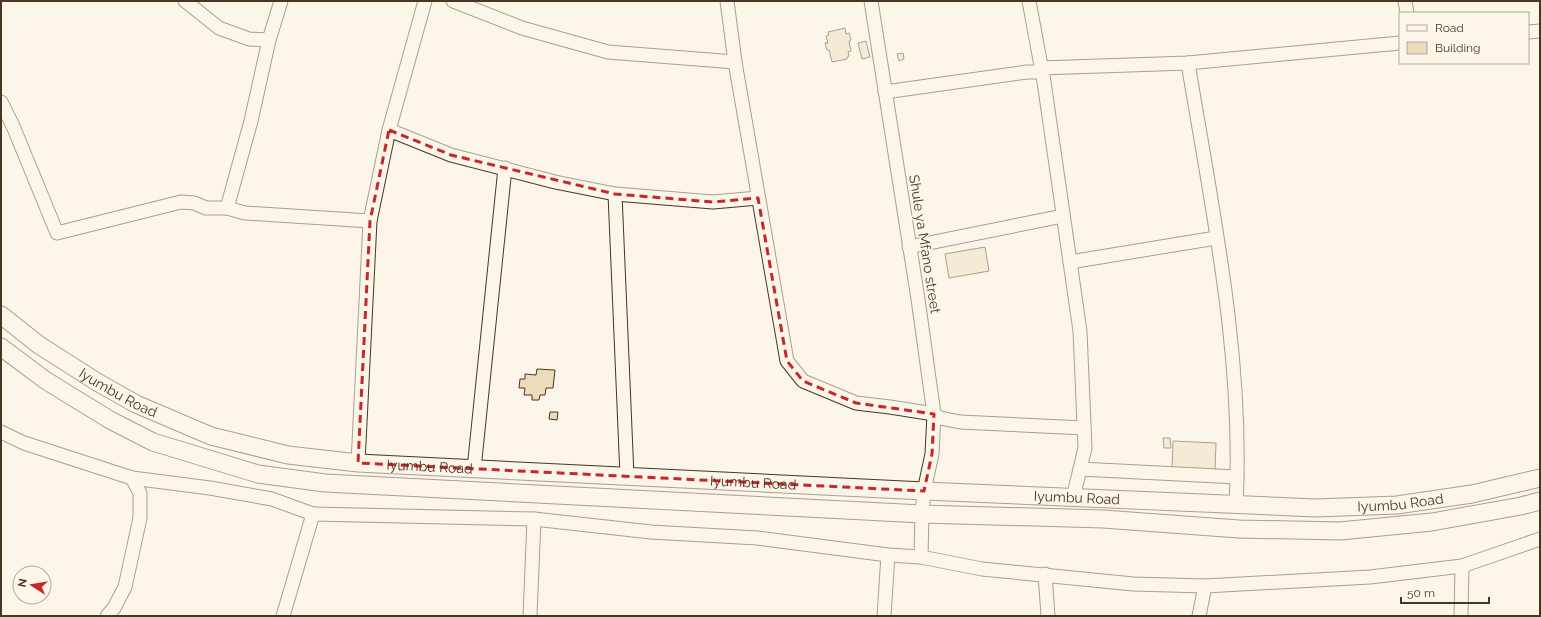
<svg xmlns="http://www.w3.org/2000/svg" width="1541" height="617" viewBox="0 0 1541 617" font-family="Raleway,sans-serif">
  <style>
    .building { fill: #ecdcbc; stroke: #4a3520 }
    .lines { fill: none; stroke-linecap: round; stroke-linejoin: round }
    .minor-casing { stroke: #4a3520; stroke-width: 15 }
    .major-casing { stroke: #4a3520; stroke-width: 19 }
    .minor { stroke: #fbf6e9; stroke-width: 13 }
    .major { stroke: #fbf6e9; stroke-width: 17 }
    .marked { fill: none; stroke: #c62828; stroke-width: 3; stroke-dasharray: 8 5; stroke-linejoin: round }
    .labels { text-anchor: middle; stroke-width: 3; stroke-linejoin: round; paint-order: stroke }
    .street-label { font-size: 14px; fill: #4a3520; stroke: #fbf6e9 }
  </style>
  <rect width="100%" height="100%" fill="#fbf6e9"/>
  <!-- building -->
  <g class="building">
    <polygon points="845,28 846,34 849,33 851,40 849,41 851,51 848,52 849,56 847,57 847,59 832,62 829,50 827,50 825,43 828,43 826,36 829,35 828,32"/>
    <polygon points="866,41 870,57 862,59 858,43"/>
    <polygon points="903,53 904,59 899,61 897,54"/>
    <polygon points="985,247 989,271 949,278 945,254"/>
    <polygon points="537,369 555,370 553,388 546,388 545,395 540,395 539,400 532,400 532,395 524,395 525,388 519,388 520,379 525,379 525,374 536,375"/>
    <polygon points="550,412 558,412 557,420 549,419"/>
    <polygon points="1163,438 1170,438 1171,448 1164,448"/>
    <polygon points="1173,441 1216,443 1215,471 1172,469"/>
  </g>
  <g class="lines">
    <!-- minor casing -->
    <g class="minor-casing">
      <g id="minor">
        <polyline points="185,1 219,28 249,39 269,40"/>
        <polyline points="281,1 269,40 251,121 227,208 245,213 370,221"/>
        <polyline points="425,1 389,130 451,155 555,182 615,194 713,202 758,198"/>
        <polyline points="453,1 522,28 608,52 735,62"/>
        <polyline points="727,1 735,62 787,361 803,381 856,403 890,407 934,414 940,418 960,422 1084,428"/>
        <polyline points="871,1 918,299 934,414 932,454 924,491 922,514 921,557"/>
        <polyline points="1029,1 1044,82 1080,331 1085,448 1073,498"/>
        <polyline points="1405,1 1407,13"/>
        <polyline points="1528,32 1540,31"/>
        <path d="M 1188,63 C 1212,209 1244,357 1236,505"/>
        <polyline points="1041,68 1188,63 1400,43"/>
        <polyline points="885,92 1027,72 1042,72"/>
        <polyline points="1,102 13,126 57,233 181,202 194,203 206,208 227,208"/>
        <polyline points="615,194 627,476"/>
        <polyline points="909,247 1063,216"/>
        <polyline points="1070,262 1216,238"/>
        <polyline points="1,432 24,443 132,478 140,493 140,518 125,587 114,608 107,616"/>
        <polyline points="358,463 370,221 389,130"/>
        <polyline points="474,469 505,168"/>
        <polyline points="1080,469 1237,477"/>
        <polyline points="132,478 210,488 272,499 313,514"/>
        <polyline points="1045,574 1048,616"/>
        <polyline points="283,616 313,514 534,519 651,532 757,538 888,555 921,557 982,569 1133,584 1205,586 1370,577 1462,566 1540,539"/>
        <polyline points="530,616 534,519"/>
        <polyline points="884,616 888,555"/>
        <polyline points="1199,616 1205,586"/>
        <polyline points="1461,616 1462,566"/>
      </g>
    </g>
    <!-- major casing -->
    <g class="major-casing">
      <g id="major">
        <path id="s1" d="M 1,315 L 39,345 L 97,382 L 136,404 L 211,436 L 288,455 L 358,463 L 924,491 L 1316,508 L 1397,505 L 1472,494 L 1540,478"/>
        <polyline points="1,347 45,380 110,420 153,442 258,474 325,483 922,514 1103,519 1239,529 1340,531 1432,522 1521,506 1540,501"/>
      </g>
    </g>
    <!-- minor -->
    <use href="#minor" class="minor"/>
    <!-- major -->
    <use href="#major" class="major"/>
  </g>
  <!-- marked area -->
  <path d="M0 0H1541V617H0ZM 389,130 L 451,155 L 615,194 L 713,202 L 758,198 L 787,361 L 803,381 L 856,403 L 934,414 L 932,454 L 924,491 L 358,463 L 370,221 Z" fill="#fbf6e9" fill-opacity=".55" fill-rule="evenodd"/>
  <path class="marked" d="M 389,130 L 451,155 L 615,194 L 713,202 L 758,198 L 787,361 L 803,381 L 856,403 L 934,414 L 932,454 L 924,491 L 358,463 L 370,221 Z"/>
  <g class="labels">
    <!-- street labels -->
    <g class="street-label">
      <text transform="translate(925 244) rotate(81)" y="5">Shule ya Mfano street</text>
      <text dy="5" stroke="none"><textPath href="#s1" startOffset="141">Iyumbu Road</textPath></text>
      <text dy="5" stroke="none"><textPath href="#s1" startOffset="465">Iyumbu Road</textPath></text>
      <text dy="5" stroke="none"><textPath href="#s1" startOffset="789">Iyumbu Road</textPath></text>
      <text dy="5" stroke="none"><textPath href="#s1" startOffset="1113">Iyumbu Road</textPath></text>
      <text dy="5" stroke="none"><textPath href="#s1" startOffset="1437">Iyumbu Road</textPath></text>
    </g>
  </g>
  <!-- border -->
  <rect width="1541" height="617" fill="none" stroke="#4a3520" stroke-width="4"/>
  <!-- legend -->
  <rect x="1399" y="12" width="130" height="52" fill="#fbf6e9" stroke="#b4a999"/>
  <rect x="1407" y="25" width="20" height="6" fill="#fbf6e9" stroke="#b4a999"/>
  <text x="1435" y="32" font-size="12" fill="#4a3520">Road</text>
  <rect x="1407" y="42" width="20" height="12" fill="#ecdcbc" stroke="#b4a999"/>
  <text x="1435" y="52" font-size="12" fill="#4a3520">Building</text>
  <!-- north arrow -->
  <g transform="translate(32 585) rotate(282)"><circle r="19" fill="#fbf6e9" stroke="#b4a999"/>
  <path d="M0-3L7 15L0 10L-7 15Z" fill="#c62828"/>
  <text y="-6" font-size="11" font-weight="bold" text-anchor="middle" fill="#4a3520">N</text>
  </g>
  <!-- scale -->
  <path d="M1401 597v6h88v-6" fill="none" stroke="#4a3520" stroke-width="2"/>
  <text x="1407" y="597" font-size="12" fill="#4a3520" stroke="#fbf6e9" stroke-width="3" paint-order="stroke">50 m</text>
</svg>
